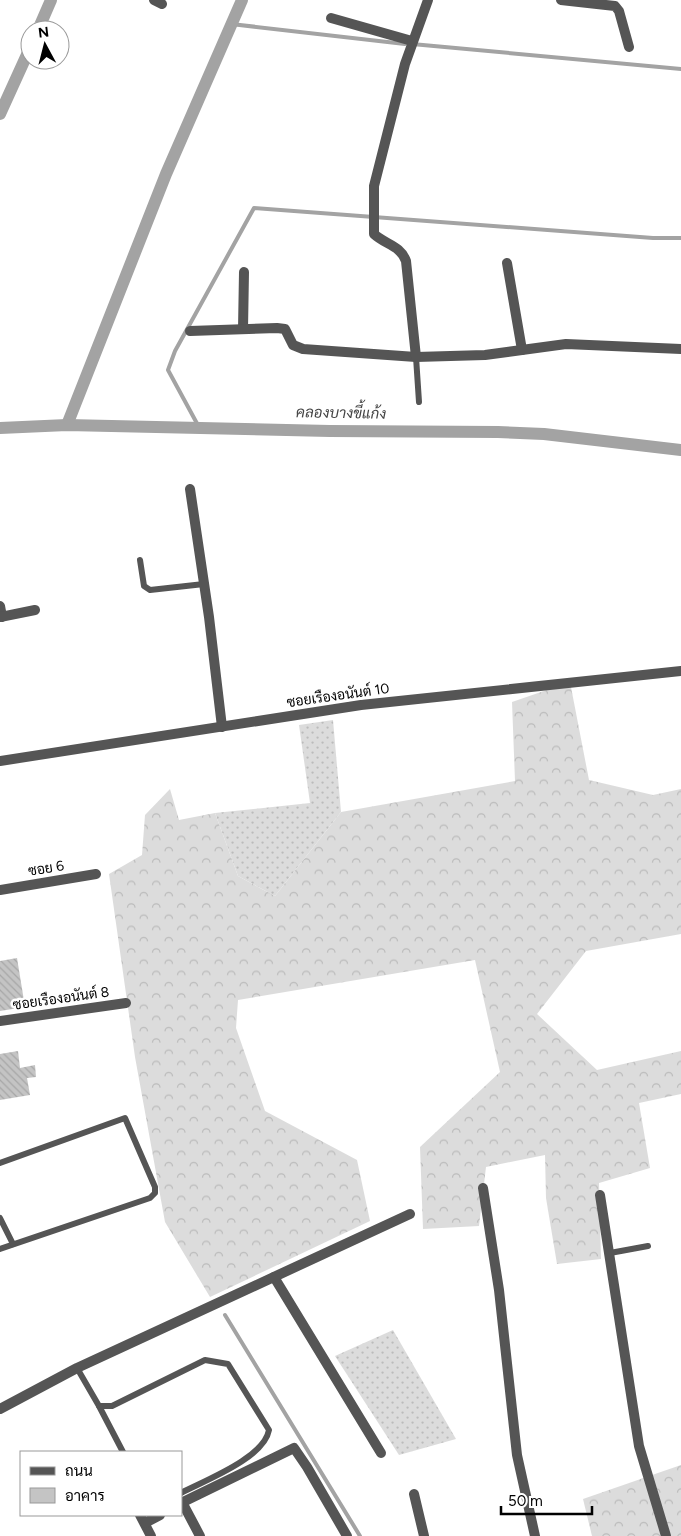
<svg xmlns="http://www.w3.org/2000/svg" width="681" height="1536" viewBox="0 0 681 1536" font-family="Figtree,Sarabun,sans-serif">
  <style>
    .grass { fill: url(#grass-dots) }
    .forest { fill: url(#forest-crowns) }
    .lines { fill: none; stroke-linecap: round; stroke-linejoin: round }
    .stream { stroke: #a3a3a3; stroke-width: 4 }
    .canal { stroke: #a3a3a3; stroke-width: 12 }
    .building { fill: url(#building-back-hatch) }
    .lane { stroke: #555; stroke-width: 6 }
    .street { stroke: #555; stroke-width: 10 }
    .labels { text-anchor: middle; stroke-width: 5; stroke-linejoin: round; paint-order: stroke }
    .street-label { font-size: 14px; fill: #000; stroke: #fff }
    .water-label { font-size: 15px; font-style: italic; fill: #444; stroke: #fff }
  </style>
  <defs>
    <pattern id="grass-dots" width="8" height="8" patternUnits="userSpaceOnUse" patternTransform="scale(1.25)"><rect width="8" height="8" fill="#dcdcdc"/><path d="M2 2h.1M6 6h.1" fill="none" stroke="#bbb" stroke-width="1.8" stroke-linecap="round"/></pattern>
    <pattern id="forest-crowns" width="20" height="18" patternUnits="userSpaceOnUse" patternTransform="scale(1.25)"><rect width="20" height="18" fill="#dcdcdc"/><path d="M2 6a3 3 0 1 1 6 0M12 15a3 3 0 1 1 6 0" fill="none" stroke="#bbb"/></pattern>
    <pattern id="building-back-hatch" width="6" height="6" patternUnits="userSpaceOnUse" patternTransform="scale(1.25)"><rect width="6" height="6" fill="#c4c4c4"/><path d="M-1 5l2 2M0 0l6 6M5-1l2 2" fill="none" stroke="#a7a7a7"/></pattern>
  </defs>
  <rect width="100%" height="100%" fill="#fff"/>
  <!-- grass -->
  <g class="grass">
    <polygon points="333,720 341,812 275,896 238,876 215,813 310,803 299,725"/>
    <polygon points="393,1330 456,1439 399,1455 335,1356"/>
  </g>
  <!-- forest -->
  <g class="forest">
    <polygon points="570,682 589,780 653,795 681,789 681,934 586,951 537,1014 597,1070 681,1051 681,1094 639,1103 650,1168 599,1183 601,1259 557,1264 546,1198 545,1155 486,1167 479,1226 423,1229 420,1147 500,1072 475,960 238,1000 236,1028 265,1111 357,1160 370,1221 210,1297 165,1222 135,1057 109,874 142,855 145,815 170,789 179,820 215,813 238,876 275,896 341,812 515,781 512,702"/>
    <polygon points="681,1465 681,1536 592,1536 583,1499"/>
  </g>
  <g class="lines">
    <!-- stream -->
    <g class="stream">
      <polyline points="231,24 405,44"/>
      <polyline points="412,44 681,69"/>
      <polyline points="200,429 168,370 175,351 254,208 653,238 681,238"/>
      <polyline points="225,1315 360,1536"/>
    </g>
    <!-- canal -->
    <g class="canal">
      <polyline points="38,30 51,0"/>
      <polyline points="0,114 30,48"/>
      <polyline points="67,425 166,174 242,0"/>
      <polyline points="0,428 67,425 330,431 498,432 544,434 681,450"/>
    </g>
  </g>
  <!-- building -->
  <g class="building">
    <polygon points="17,958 25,1007 0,1011 0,961"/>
    <polygon points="18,1051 20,1068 35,1065 36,1077 27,1078 30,1095 0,1100 0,1054"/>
  </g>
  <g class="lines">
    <!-- lane -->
    <g class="lane">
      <polyline points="416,357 419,402"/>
      <polyline points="140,560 144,586 150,590 204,584"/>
      <polyline points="0,1163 125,1118 155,1187 155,1193 150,1198 0,1249"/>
      <polyline points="0,1218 13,1244"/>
      <polyline points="610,1253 648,1246"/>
      <path d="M 77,1368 L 99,1406 L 112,1406 L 205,1360 L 228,1364 L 269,1430 C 264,1458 206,1480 181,1493"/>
      <polyline points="99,1406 123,1452"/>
    </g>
    <!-- street -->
    <g class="street">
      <polyline points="154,0 162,4"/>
      <polyline points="561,0 615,6 619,11 629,47"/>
      <polyline points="331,18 412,41"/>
      <polyline points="507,263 522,350"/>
      <polyline points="243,329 244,272"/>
      <polyline points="190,331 277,328 285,329 293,345 303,349 416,357 485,355 566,344 681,349"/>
      <path d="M 416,357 L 406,261 C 400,245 386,245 374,234 L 374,186 L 405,64 L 428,0"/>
      <polyline points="190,489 209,617 222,727"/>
      <polyline points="0,606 2,617"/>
      <polyline points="0,617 35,610"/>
      <polyline points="0,761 361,705 681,671"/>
      <polyline points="0,890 96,874"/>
      <polyline points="0,1021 126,1003"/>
      <polyline points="483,1188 499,1290 517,1455 535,1536"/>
      <polyline points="600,1195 639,1446 666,1536"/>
      <polyline points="274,1277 381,1453"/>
      <polyline points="0,1409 77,1368 410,1214"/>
      <polyline points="414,1494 424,1536"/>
      <polyline points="182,1502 200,1536"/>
      <polyline points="181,1503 294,1448 307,1467 347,1536"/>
      <polyline points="140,1515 151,1536"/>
      <polyline points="145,1523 160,1515"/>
    </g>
  </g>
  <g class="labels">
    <!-- street labels -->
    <g class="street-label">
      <text transform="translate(338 695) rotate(-8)" y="5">ซอยเรืองอนันต์ 10</text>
      <text transform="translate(46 868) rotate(-9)" y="5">ซอย 6</text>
      <text transform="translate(61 998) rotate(-8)" y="5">ซอยเรืองอนันต์ 8</text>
    </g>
    <!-- water labels -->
    <g class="water-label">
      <text transform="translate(341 413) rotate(1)" y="5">คลองบางขี้แก้ง</text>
    </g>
  </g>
  <!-- legend -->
  <rect x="20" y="1451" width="162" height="65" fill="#ffffff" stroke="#999999"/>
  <rect x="30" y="1467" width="25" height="8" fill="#555555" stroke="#999999"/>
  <text x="65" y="1476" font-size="15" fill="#000000">ถนน</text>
  <rect x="30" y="1488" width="25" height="15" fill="#c4c4c4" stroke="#999999"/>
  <text x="65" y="1501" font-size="15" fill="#000000">อาคาร</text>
  <!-- north arrow -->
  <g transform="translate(45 45) rotate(353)"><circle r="24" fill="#ffffff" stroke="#999999"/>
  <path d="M0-4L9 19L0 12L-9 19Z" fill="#000000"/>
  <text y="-8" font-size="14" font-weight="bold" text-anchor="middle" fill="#000000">N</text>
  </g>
  <!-- scale -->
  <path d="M501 1506v8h91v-8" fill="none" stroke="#000000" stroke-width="2.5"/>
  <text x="508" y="1506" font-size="15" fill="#000000" stroke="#ffffff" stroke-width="4" paint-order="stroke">50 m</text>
</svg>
